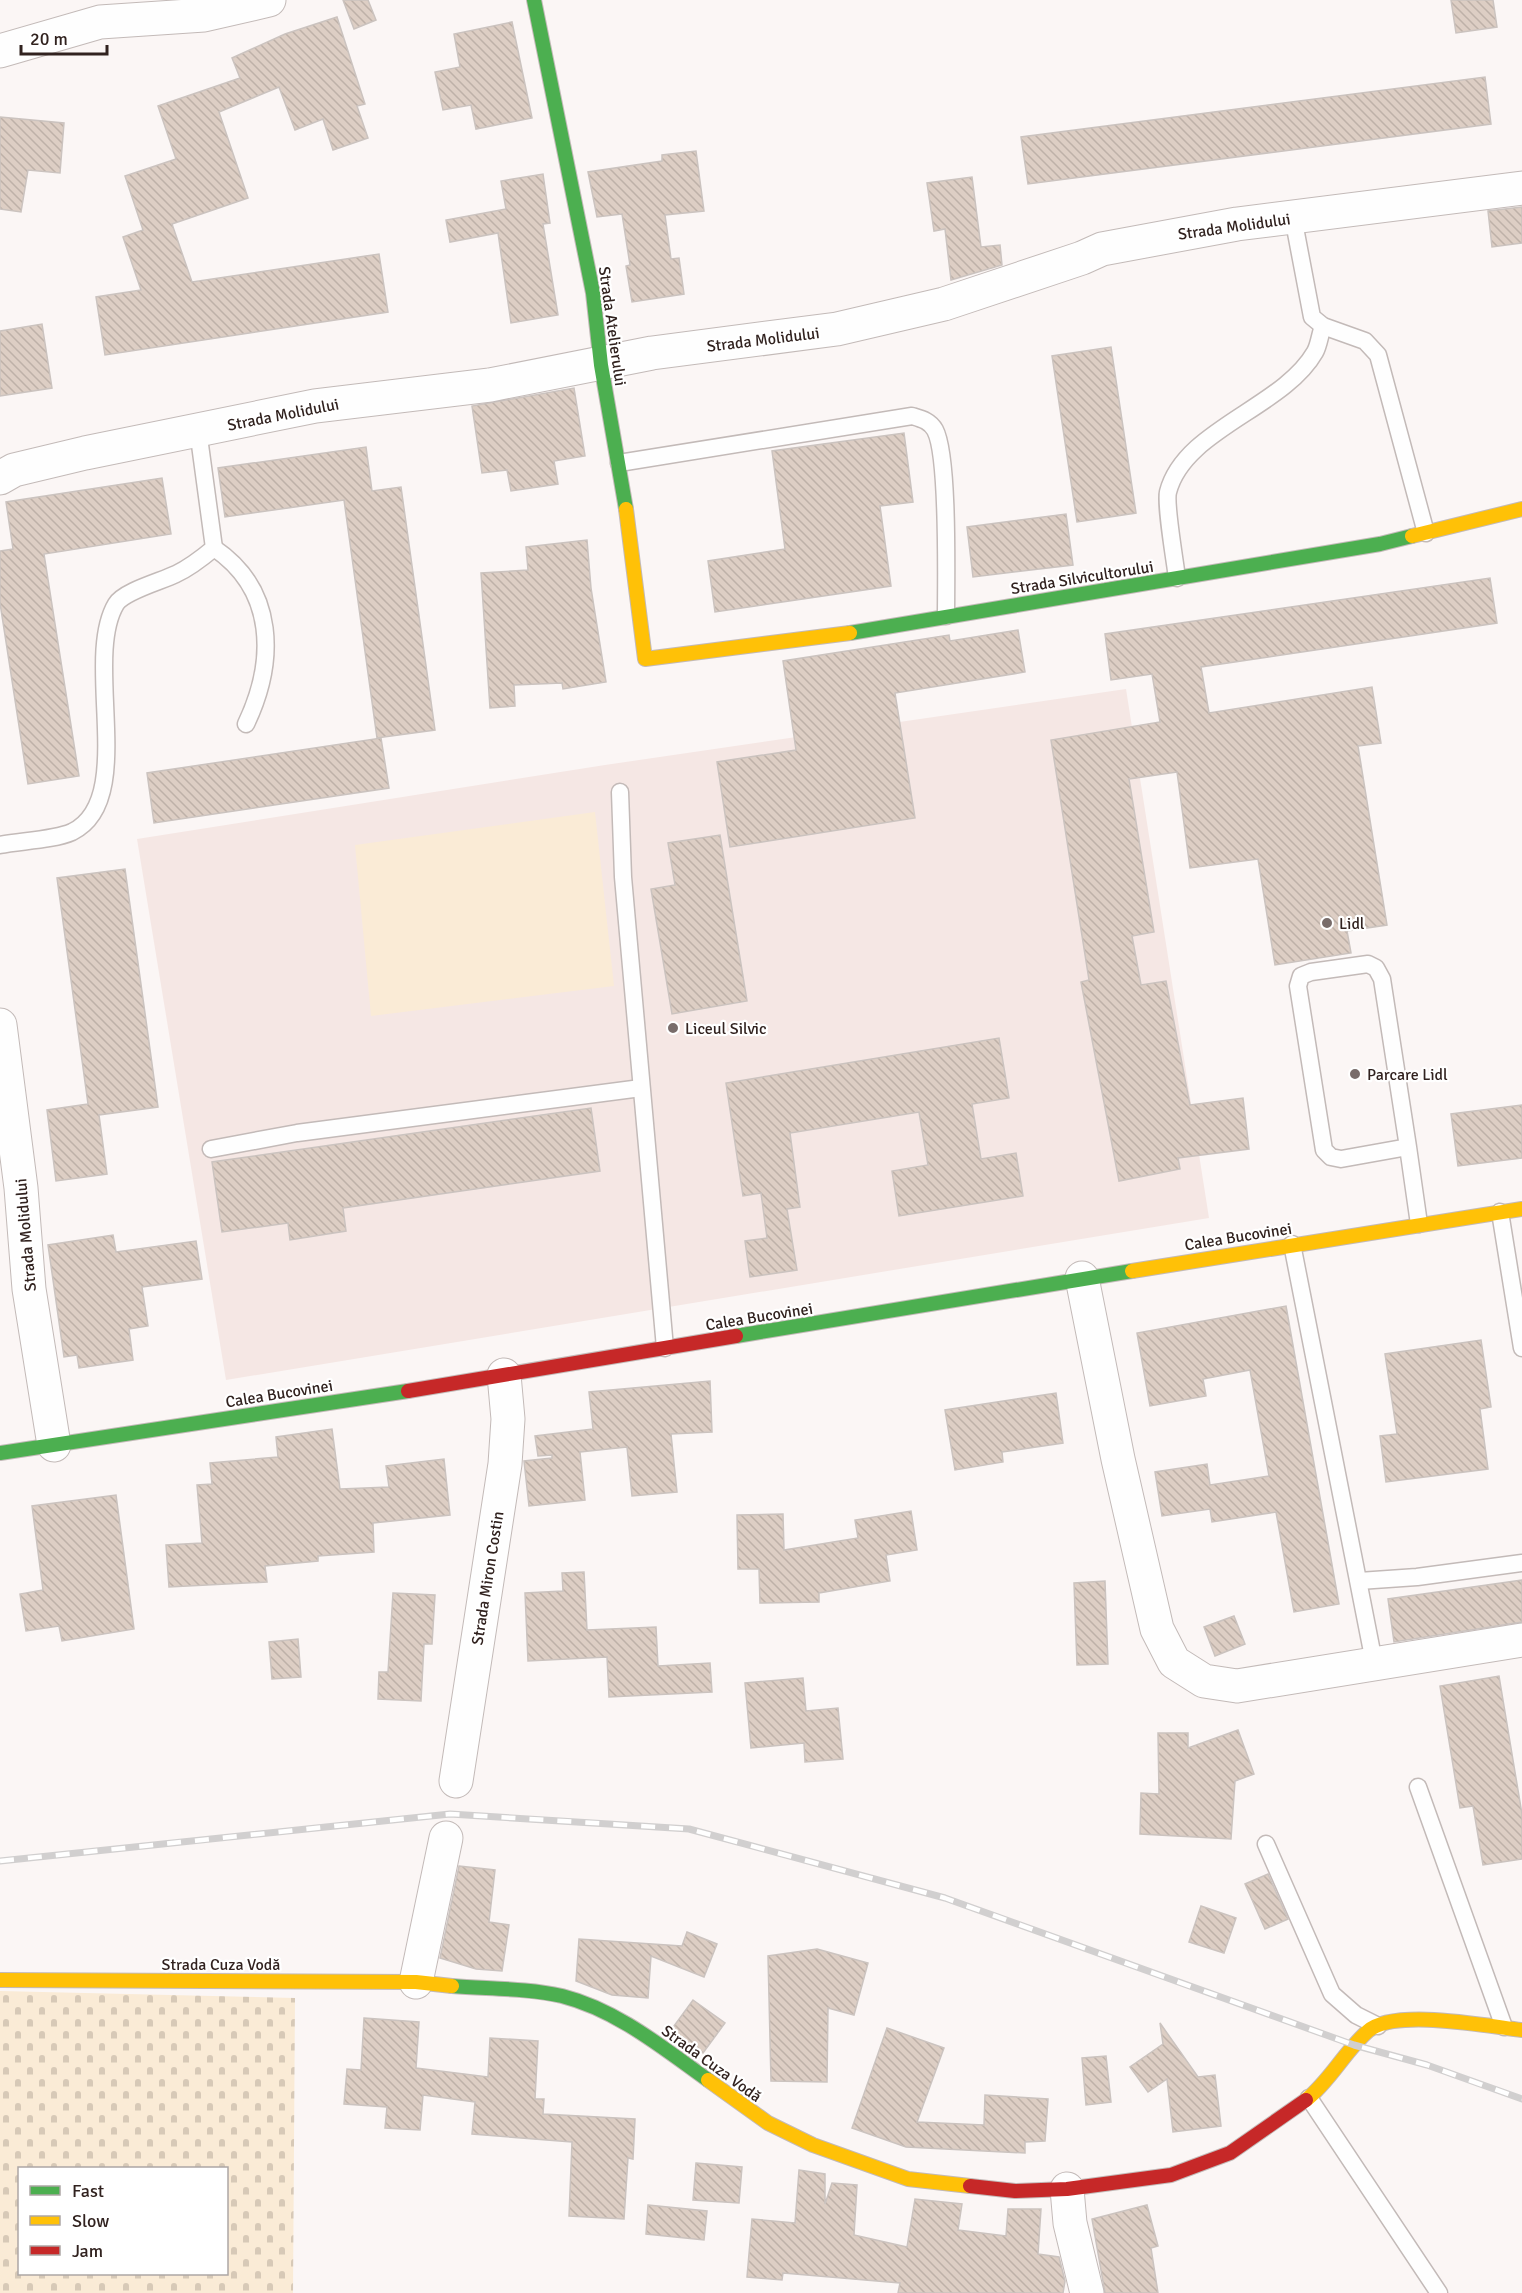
<svg xmlns="http://www.w3.org/2000/svg" width="1522" height="2293" viewBox="0 0 1522 2293" font-family="Signika,sans-serif">
  <style>
    .built { fill: #f5e7e4 }
    .cemetery { fill: url(#cemetery-stones); fill-rule: evenodd }
    .green { fill: #faebd6 }
    .building { fill: url(#building-back-hatch); stroke: #cbc3bf; stroke-width: 1.5 }
    .lines { fill: none; stroke-linecap: round; stroke-linejoin: round }
    .lane-casing { stroke: #c3bab8; stroke-width: 19 }
    .street-casing { stroke: #c3bab8; stroke-width: 35 }
    .fast-casing { stroke: #c3bab8; stroke-width: 16 }
    .slow-casing { stroke: #c3bab8; stroke-width: 16 }
    .jam-casing { stroke: #c3bab8; stroke-width: 16 }
    .lane { stroke: #fefefe; stroke-width: 16 }
    .street { stroke: #fefefe; stroke-width: 33 }
    .fast { stroke: #4caf50; stroke-width: 14 }
    .slow { stroke: #ffc107; stroke-width: 14 }
    .jam { stroke: #c62828; stroke-width: 14 }
    .rail-casing { stroke: #d1cfcf; stroke-width: 7 }
    .rail { stroke: #fff; stroke-width: 4.5; stroke-dasharray: 14; stroke-linecap: butt }
    .poi-dot { fill: #786c6a; stroke: #fff; stroke-width: 2 }
    .labels { text-anchor: middle; stroke-width: 4.5; stroke-linejoin: round; paint-order: stroke }
    .street-label { font-size: 16px; fill: #31221f; stroke: #fff }
    .poi-label { font-size: 16px; fill: #31221f; stroke: #fff; text-anchor: start }
  </style>
  <defs>
    <pattern id="cemetery-stones" width="16" height="16" patternUnits="userSpaceOnUse" patternTransform="scale(1.5)"><rect width="16" height="16" fill="#faebd6"/><path d="M2 7V4a2 2 0 0 1 4 0v3zM10 15v-3a2 2 0 0 1 4 0v3z" fill="#d7c9b7"/></pattern>
    <pattern id="building-back-hatch" width="6" height="6" patternUnits="userSpaceOnUse" patternTransform="scale(1.5)"><rect width="6" height="6" fill="#ddcec4"/><path d="M-1 5l2 2M0 0l6 6M5-1l2 2" fill="none" stroke="#beb1a8"/></pattern>
  </defs>
  <rect width="100%" height="100%" fill="#fbf6f5"/>
  <!-- built -->
  <polygon class="built" points="1126,689 1209,1218 226,1380 137,839 605,765"/>
  <!-- cemetery -->
  <path class="cemetery" d="M 0,1991 L 295,1998 L 293,2293 L 0,2293 ZM 20,2168 L 226,2168 L 226,2274 L 20,2274 Z"/>
  <!-- green -->
  <polygon class="green" points="595,812 614,986 371,1016 355,845"/>
  <!-- building -->
  <g class="building">
    <polygon points="343,0 368,0 376,20 354,29"/>
    <polygon points="1451,0 1493,0 1497,27 1456,33"/>
    <polygon points="337,17 365,104 357,106 368,138 333,150 323,119 295,130 279,87 219,112 248,198 172,224 192,282 379,254 388,312 105,355 96,297 141,290 123,237 143,230 125,176 176,159 158,106 240,78 232,58 285,34"/>
    <polygon points="512,22 532,118 476,129 471,105 443,110 435,72 460,67 454,34"/>
    <polygon points="1485,77 1491,124 1028,184 1021,137"/>
    <polygon points="0,117 64,123 60,173 28,170 21,212 0,209"/>
    <polygon points="696,151 704,211 665,215 671,259 679,258 684,294 632,302 626,266 630,265 622,214 597,217 588,172 662,161 662,155"/>
    <polygon points="543,174 550,223 543,224 558,315 511,323 498,233 450,242 446,220 506,209 501,181"/>
    <polygon points="972,177 981,247 1000,245 1002,265 951,280 945,229 934,231 927,183"/>
    <polygon points="1522,207 1522,243 1492,247 1488,211"/>
    <polygon points="42,324 52,388 0,396 0,331"/>
    <polygon points="1111,347 1136,513 1077,522 1052,356"/>
    <polygon points="574,388 585,456 554,461 558,484 511,491 507,470 482,473 472,406"/>
    <polygon points="904,433 913,502 880,506 891,586 715,612 708,561 785,549 772,451"/>
    <polygon points="366,447 372,491 401,487 435,730 377,738 344,500 225,517 218,468"/>
    <polygon points="162,478 171,534 44,554 79,776 28,784 0,603 0,551 13,549 6,502"/>
    <polygon points="1066,514 1073,565 973,577 967,527"/>
    <polygon points="587,540 591,588 606,682 563,689 562,683 514,685 515,706 490,708 481,573 528,570 526,547"/>
    <polygon points="1490,578 1497,623 1201,667 1209,713 1372,687 1381,743 1358,746 1387,925 1347,931 1351,953 1275,965 1258,859 1190,868 1177,772 1129,779 1154,932 1132,936 1141,985 1166,981 1190,1105 1243,1098 1249,1149 1178,1158 1180,1169 1119,1181 1081,982 1089,980 1051,740 1160,722 1152,674 1111,680 1105,634"/>
    <polygon points="1018,630 1025,672 895,693 915,818 730,847 717,762 796,750 783,661 949,635 950,641"/>
    <polygon points="381,738 389,788 154,823 147,773"/>
    <polygon points="720,835 747,1001 672,1014 651,889 675,885 668,843"/>
    <polygon points="125,869 158,1107 99,1115 107,1174 56,1181 47,1110 88,1104 57,878"/>
    <polygon points="999,1038 1009,1098 972,1104 981,1159 1016,1153 1023,1196 899,1216 892,1171 928,1165 919,1112 790,1133 800,1207 787,1209 797,1270 750,1277 745,1241 767,1238 761,1193 743,1196 726,1083"/>
    <polygon points="1522,1105 1522,1158 1458,1166 1451,1114"/>
    <polygon points="591,1108 600,1171 343,1208 346,1231 290,1240 288,1223 222,1232 212,1162"/>
    <polygon points="113,1235 116,1252 196,1241 202,1279 142,1287 148,1326 129,1329 133,1360 79,1368 77,1355 64,1357 48,1245"/>
    <polygon points="1286,1306 1339,1604 1294,1612 1276,1512 1212,1522 1210,1509 1162,1516 1155,1472 1207,1464 1210,1485 1269,1476 1250,1370 1203,1379 1206,1396 1150,1406 1137,1333"/>
    <polygon points="1481,1340 1491,1407 1480,1409 1488,1469 1386,1482 1380,1436 1397,1434 1385,1354"/>
    <polygon points="710,1381 712,1432 671,1434 677,1492 632,1496 627,1447 580,1452 585,1500 529,1506 524,1461 552,1458 552,1455 538,1456 535,1436 593,1429 589,1392"/>
    <polygon points="1056,1393 1063,1443 1002,1452 1003,1462 955,1470 945,1410"/>
    <polygon points="332,1429 340,1489 389,1487 386,1466 444,1459 450,1515 373,1523 374,1552 318,1556 318,1561 265,1566 267,1582 169,1587 166,1545 202,1543 197,1485 212,1484 210,1463 278,1457 276,1437"/>
    <polygon points="116,1495 134,1629 62,1641 59,1626 26,1631 20,1594 43,1590 32,1506"/>
    <polygon points="911,1511 917,1550 886,1555 890,1581 819,1593 819,1602 760,1603 759,1569 738,1569 737,1515 783,1514 784,1550 858,1538 855,1520"/>
    <polygon points="584,1572 587,1630 656,1627 658,1666 710,1663 712,1692 609,1697 607,1657 528,1661 525,1593 563,1591 562,1573"/>
    <polygon points="1522,1580 1522,1622 1394,1642 1388,1599"/>
    <polygon points="1105,1581 1108,1664 1077,1665 1074,1583"/>
    <polygon points="393,1593 435,1595 432,1644 424,1644 421,1701 378,1699 379,1672 388,1672"/>
    <polygon points="1234,1616 1245,1644 1215,1656 1204,1627"/>
    <polygon points="298,1639 301,1677 272,1679 269,1642"/>
    <polygon points="1499,1676 1522,1814 1522,1859 1483,1865 1473,1806 1460,1808 1440,1686"/>
    <polygon points="803,1678 806,1711 838,1708 843,1759 805,1762 804,1743 751,1748 745,1683"/>
    <polygon points="1238,1730 1254,1774 1235,1781 1231,1839 1140,1834 1141,1793 1159,1794 1158,1733 1188,1733 1188,1748"/>
    <polygon points="459,1866 495,1870 489,1922 509,1925 502,1971 476,1969 440,1958"/>
    <polygon points="1268,1874 1288,1919 1265,1929 1245,1884"/>
    <polygon points="1201,1906 1236,1918 1224,1953 1189,1942"/>
    <polygon points="687,1932 717,1944 704,1977 651,1956 648,1998 612,1995 576,1981 579,1939 682,1946"/>
    <polygon points="817,1949 868,1963 854,2015 828,2008 827,2082 771,2081 768,1956"/>
    <polygon points="693,2000 725,2023 703,2053 671,2030"/>
    <polygon points="364,2018 419,2022 416,2068 488,2077 490,2038 538,2041 535,2099 544,2099 543,2114 635,2119 633,2159 628,2158 624,2219 569,2216 572,2142 472,2134 475,2102 423,2095 420,2130 385,2128 387,2107 344,2104 347,2069 361,2070"/>
    <polygon points="1160,2023 1198,2077 1215,2075 1221,2126 1173,2132 1167,2079 1148,2092 1130,2067 1163,2044"/>
    <polygon points="887,2028 944,2048 917,2122 984,2125 985,2095 1048,2099 1045,2141 1025,2142 1025,2153 906,2147 852,2128"/>
    <polygon points="1106,2056 1111,2102 1086,2105 1082,2058"/>
    <polygon points="696,2163 742,2167 739,2203 693,2200"/>
    <polygon points="799,2170 825,2174 825,2204 832,2183 857,2185 854,2235 907,2247 915,2199 962,2204 958,2230 1006,2236 1008,2209 1041,2209 1038,2254 1059,2257 1065,2281 1063,2293 898,2293 900,2283 783,2273 782,2280 747,2277 752,2219 795,2223"/>
    <polygon points="648,2205 707,2211 704,2240 646,2234"/>
    <polygon points="1147,2205 1158,2246 1151,2248 1158,2293 1105,2293 1092,2219"/>
  </g>
  <g class="lines">
    <!-- lane casing -->
    <g class="lane-casing">
      <g id="lane">
        <polyline points="1293,217 1312,317 1323,326 1365,341 1378,355 1426,533"/>
        <path d="M 619,463 L 912,416 C 922,419 930,421 935,430 C 949,456 946,581 946,616"/>
        <path d="M 214,548 C 276,590 276,661 246,724"/>
        <path d="M 1177,578 C 1175,561 1165,504 1168,492 C 1184,429 1283,408 1315,352 C 1319,345 1320,334 1323,326"/>
        <polyline points="620,792 623,877 665,1348"/>
        <path d="M 0,845 C 20,841 54,840 72,832 C 138,800 82,661 116,604 C 124,591 162,581 176,574 C 191,567 202,558 214,548 L 198,430"/>
        <polyline points="1408,1147 1382,979 1376,968 1368,964 1311,972 1301,976 1298,986 1324,1150 1331,1157 1341,1159 1408,1147 1419,1224"/>
        <polyline points="211,1149 297,1133 641,1088"/>
        <polyline points="1500,1212 1522,1348"/>
        <polyline points="1292,1244 1374,1662"/>
        <polyline points="1359,1581 1417,1577 1522,1563"/>
        <polyline points="1418,1787 1504,2027"/>
        <polyline points="1266,1844 1332,1994 1356,2015 1378,2026"/>
        <polyline points="1309,2098 1439,2293"/>
      </g>
    </g>
    <!-- street casing -->
    <g class="street-casing">
      <g id="street">
        <polyline points="0,51 100,22 204,15 269,0"/>
        <polyline points="0,478 14,470 85,453 315,406 490,385 652,353 837,329 944,304 1082,258 1102,249 1237,224 1522,188"/>
        <polyline points="0,1025 21,1188 29,1289 54,1445"/>
        <polyline points="1082,1278 1118,1459 1157,1629 1174,1662 1204,1681 1237,1686 1522,1640"/>
        <polyline points="456,1781 505,1464 508,1419 504,1375"/>
        <polyline points="416,1982 446,1838"/>
        <polyline points="1067,2189 1070,2223 1087,2293"/>
      </g>
    </g>
    <!-- fast casing -->
    <g class="fast-casing">
      <g id="fast">
        <polyline points="534,0 593,293 601,365 626,509"/>
        <polyline points="850,633 1380,544 1412,536"/>
        <polyline points="736,1336 1132,1271"/>
        <polyline points="0,1453 408,1391"/>
        <path d="M 452,1986 C 488,1989 527,1988 562,1996 C 617,2010 663,2048 708,2080"/>
      </g>
    </g>
    <!-- slow casing -->
    <g class="slow-casing">
      <g id="slow">
        <polyline points="626,509 645,659 850,633"/>
        <polyline points="1412,536 1522,509"/>
        <polyline points="1132,1271 1522,1209"/>
        <polyline points="0,1980 416,1982 452,1986"/>
        <polyline points="708,2080 768,2123 813,2145 908,2179 970,2186"/>
        <path d="M 1306,2100 C 1330,2081 1345,2051 1368,2031 C 1394,2008 1487,2026 1522,2030"/>
      </g>
    </g>
    <!-- jam casing -->
    <g class="jam-casing">
      <g id="jam">
        <polyline points="408,1391 736,1336"/>
        <polyline points="970,2186 1015,2191 1067,2189 1171,2175 1230,2153 1306,2100"/>
      </g>
    </g>
    <!-- lane -->
    <use href="#lane" class="lane"/>
    <!-- street -->
    <use href="#street" class="street"/>
    <!-- fast -->
    <use href="#fast" class="fast"/>
    <!-- slow -->
    <use href="#slow" class="slow"/>
    <!-- jam -->
    <use href="#jam" class="jam"/>
    <!-- rail casing -->
    <g class="rail-casing">
      <polyline id="rail" points="0,1861 450,1814 689,1829 945,1898 1354,2045 1427,2065 1522,2099"/>
    </g>
    <!-- rail -->
    <use href="#rail" class="rail"/>
  </g>
  <!-- markers -->
  <g class="poi-dot">
    <circle cx="1327" cy="923" r="6"/>
    <circle cx="673" cy="1028" r="6"/>
    <circle cx="1355" cy="1074" r="6"/>
  </g>
  <g class="labels">
    <!-- street labels -->
    <g class="street-label">
      <text transform="translate(1234 226) rotate(-8)" y="6">Strada Molidului</text>
      <text transform="translate(613 326) rotate(82)" y="6">Strada Atelierului</text>
      <text transform="translate(763 339) rotate(-7)" y="6">Strada Molidului</text>
      <text transform="translate(283 414) rotate(-11)" y="6">Strada Molidului</text>
      <text transform="translate(1082 577) rotate(-9)" y="6">Strada Silvicultorului</text>
      <text transform="translate(25 1235) rotate(-95)" y="6">Strada Molidului</text>
      <text transform="translate(1238 1236) rotate(-9)" y="6">Calea Bucovinei</text>
      <text transform="translate(759 1316) rotate(-9)" y="6">Calea Bucovinei</text>
      <text transform="translate(279 1393) rotate(-9)" y="6">Calea Bucovinei</text>
      <text transform="translate(487 1578) rotate(-81)" y="6">Strada Miron Costin</text>
      <text x="221" y="1970">Strada Cuza Vodă</text>
      <text transform="translate(712 2063) rotate(36)" y="6">Strada Cuza Vodă</text>
    </g>
    <!-- poi labels -->
    <g class="poi-label">
      <text x="1339" y="929">Lidl</text>
      <text x="685" y="1034">Liceul Silvic</text>
      <text x="1367" y="1080">Parcare Lidl</text>
    </g>
  </g>
  <!-- legend -->
  <rect x="18" y="2167" width="210" height="108" fill="#ffffff" stroke="#ada7a5" stroke-width="1.5"/>
  <rect x="30" y="2186" width="30" height="9" fill="#4caf50" stroke="#ada7a5" stroke-width="1.5"/>
  <text x="72" y="2197" font-size="18" fill="#31221f">Fast</text>
  <rect x="30" y="2216" width="30" height="9" fill="#ffc107" stroke="#ada7a5" stroke-width="1.5"/>
  <text x="72" y="2227" font-size="18" fill="#31221f">Slow</text>
  <rect x="30" y="2246" width="30" height="9" fill="#c62828" stroke="#ada7a5" stroke-width="1.5"/>
  <text x="72" y="2257" font-size="18" fill="#31221f">Jam</text>
  <!-- scale -->
  <path d="M21 45v9h86v-9" fill="none" stroke="#31221f" stroke-width="3"/>
  <text x="30" y="45" font-size="18" fill="#31221f" stroke="#ffffff" stroke-width="4.5" paint-order="stroke">20 m</text>
</svg>
